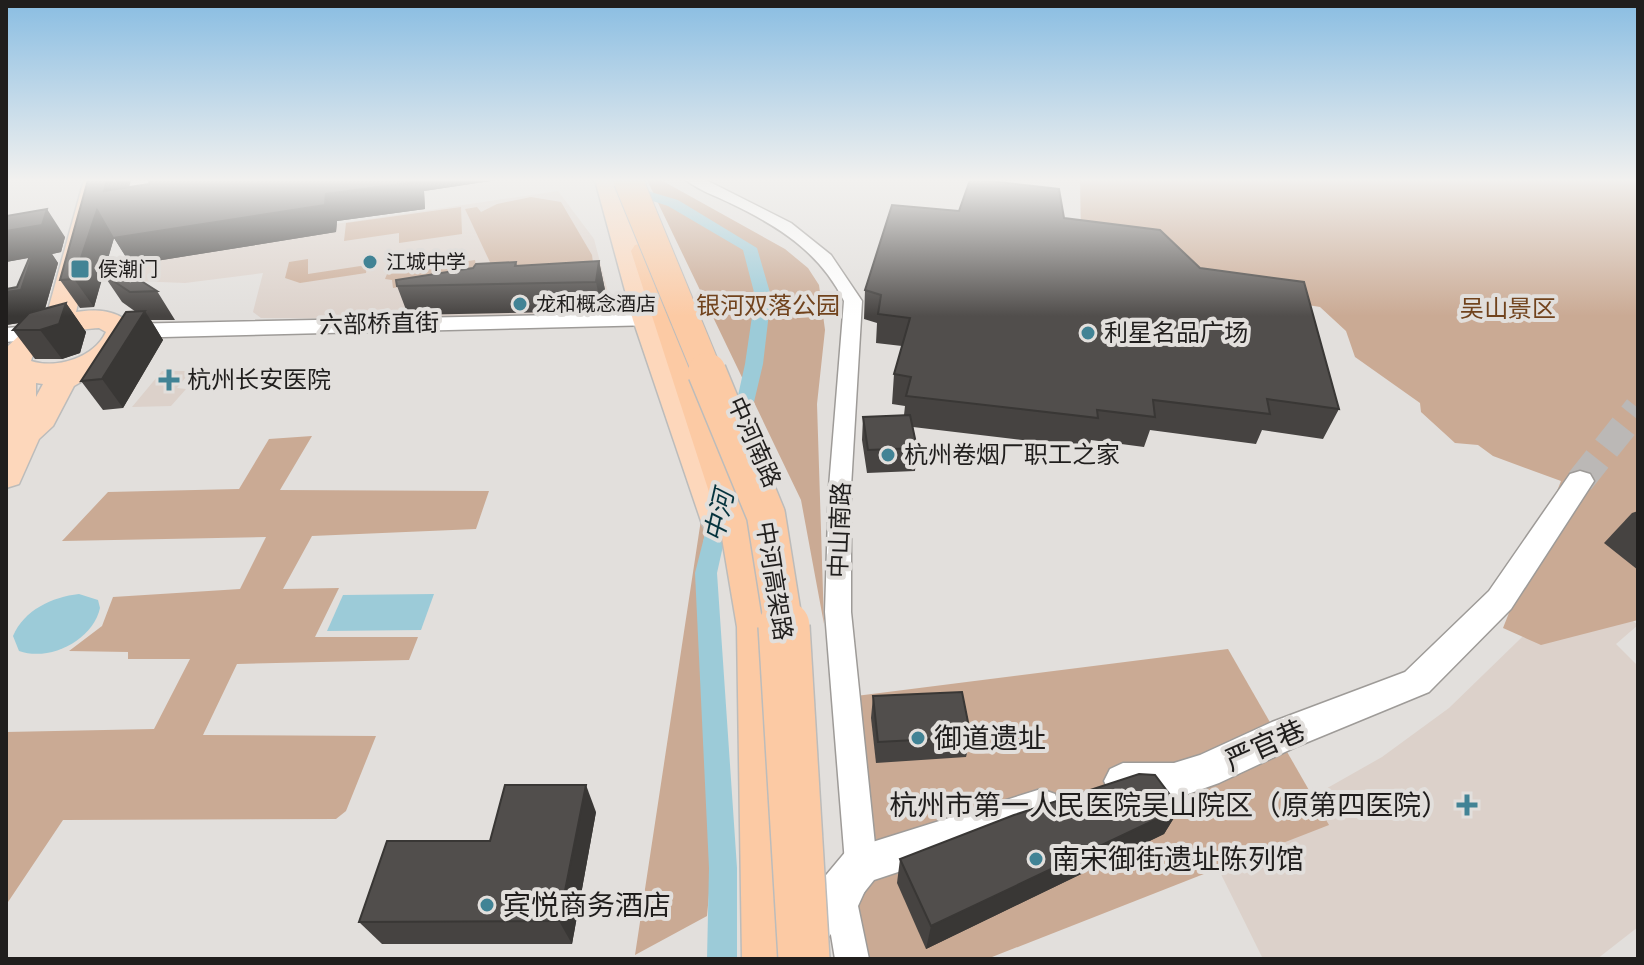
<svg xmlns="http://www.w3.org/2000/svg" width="1644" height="965" viewBox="0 0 1644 965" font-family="Cabin,'Noto Sans SC',sans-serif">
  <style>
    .built { fill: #dcd1ca }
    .green { fill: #caaa94 }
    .water { fill: #9ccbd8 }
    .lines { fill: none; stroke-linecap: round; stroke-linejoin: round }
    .canal { fill: #9ccbd8; fill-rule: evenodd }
    .tertiary-tunnel { stroke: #bbb8b6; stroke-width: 28; stroke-dasharray: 28 14; stroke-linecap: butt }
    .minor-casing { stroke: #9e9b98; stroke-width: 3 }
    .tertiary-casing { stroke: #9e9b98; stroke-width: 3 }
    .primary-casing { stroke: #bcbcbb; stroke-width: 3 }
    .trunk-casing { stroke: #bcbcbb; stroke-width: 3 }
    .minor { fill: #fff; fill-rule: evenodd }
    .tertiary { fill: #fff; fill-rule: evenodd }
    .primary { fill: #fdd7bb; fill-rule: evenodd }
    .trunk { fill: #fccaa4; fill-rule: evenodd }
    .trunk-bridge-far2-casing { stroke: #bcbcbb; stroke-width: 31; stroke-linecap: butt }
    .trunk-bridge-far1-casing { stroke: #bcbcbb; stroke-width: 41; stroke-linecap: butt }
    .trunk-bridge-casing { stroke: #bcbcbb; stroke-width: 54; stroke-linecap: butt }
    .trunk-bridge-far2 { stroke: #fccaa4; stroke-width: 29 }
    .trunk-bridge-far1 { stroke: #fccaa4; stroke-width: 38 }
    .trunk-bridge { stroke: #fccaa4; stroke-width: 51 }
    .wall { fill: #464341 }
    .shaded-wall { fill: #393735 }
    .building { fill: #514e4c; stroke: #393735; stroke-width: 2 }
    .poi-dot { fill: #418395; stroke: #e2dfdc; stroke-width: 3 }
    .labels { text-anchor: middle; stroke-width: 8; stroke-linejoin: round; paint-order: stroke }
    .far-poi-label { font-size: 20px; fill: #201e1d; stroke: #e2dfdc; text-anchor: start }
    .park-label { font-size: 24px; fill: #71431d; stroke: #e2dfdc }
    .street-label { font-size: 24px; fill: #201e1d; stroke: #e2dfdc }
    .poi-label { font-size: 24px; fill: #201e1d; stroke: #e2dfdc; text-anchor: start }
    .water-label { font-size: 26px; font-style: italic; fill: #06333d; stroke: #e2dfdc }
    .near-poi-label { font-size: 28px; fill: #201e1d; stroke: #e2dfdc; text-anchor: start }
    .near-street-label { font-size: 28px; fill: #201e1d; stroke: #e2dfdc }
  </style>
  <rect width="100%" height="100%" fill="#e2dfdc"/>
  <!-- built -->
  <g class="built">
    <polygon points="558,191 594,239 613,312 393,319 261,318 253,312 263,273 185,283 136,281 145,252"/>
    <polygon points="162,371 191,371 177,388 186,389 171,406 132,407"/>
    <polygon points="1581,580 1638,625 1616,644 1638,666 1638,927 1597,959 1263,959 1211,854 1382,757 1449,708"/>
  </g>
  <!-- green -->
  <g class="green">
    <polygon points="647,180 661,180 785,249 808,268 819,285 825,330 817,404 824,624 801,500"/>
    <polygon points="1080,180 1638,180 1638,620 1541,645 1503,628 1561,481 1493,456 1478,445 1455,443 1421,412 1420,403 1355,357 1346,331 1320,307 1211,289 1081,235"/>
    <polygon points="531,197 561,202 592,255 593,263 496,275 465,209 477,207 481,212 497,204"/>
    <polygon points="461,207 462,234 399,243 399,233 344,241 346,223"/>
    <polygon points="308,259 308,274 367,265 366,273 300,283 285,278 289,262"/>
    <polygon points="475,260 477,273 393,288 392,280 385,279 387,274"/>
    <polygon points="312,436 280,490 489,491 476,529 312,536 283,589 339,588 315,637 418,637 409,660 237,664 203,735 376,736 346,811 336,819 63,820 6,905 6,732 154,729 190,659 128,659 128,652 69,651 102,626 113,597 240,589 266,537 62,541 108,492 239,489 269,439"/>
    <path d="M 702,513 L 707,517 C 685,650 722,783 707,916 L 635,955 Z"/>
    <polygon points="1228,649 1329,825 987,959 860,959 848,697"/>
  </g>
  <!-- water -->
  <g class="water">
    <path d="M 79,594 L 98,600 L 100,608 C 93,640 50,662 19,651 L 13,636 C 24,610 52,597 79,594 Z"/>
    <polygon points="434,594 421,630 327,631 343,595"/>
  </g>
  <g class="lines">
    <!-- canal -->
    <g class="canal">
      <polygon points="588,180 610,180 678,200 757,248 771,296 763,364 745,440 738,442 729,436 745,364 755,296 743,250 668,206"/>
      <polygon points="721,502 728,505 731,510 717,573 737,868 737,959 707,959 709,868 695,573 711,510 714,505"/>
    </g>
    <!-- tertiary-tunnel -->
    <polyline class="tertiary-tunnel" points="1580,481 1638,408"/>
    <!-- minor casing -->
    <g class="minor-casing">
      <path id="minor" d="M 686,180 L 706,180 L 791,223 L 831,255 L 862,301 L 851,487 L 851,612 L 877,864 L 858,906 L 869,959 L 835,959 L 826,905 L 845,863 L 825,612 L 829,487 L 844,301 C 820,252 778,226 730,203 C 716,196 698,190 686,180 Z"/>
    </g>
    <!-- tertiary casing -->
    <g class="tertiary-casing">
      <g id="tertiary">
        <polygon points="648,313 659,320 656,325 122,338 110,331 122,324"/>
        <polygon points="43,325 51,327 55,332 51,337 6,342 6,328"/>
        <polygon points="1580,471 1590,474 1594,481 1511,609 1429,692 1298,746 1219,783 1174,799 1123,799 1110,793 1104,781 1110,769 1123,763 1174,763 1200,755 1272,722 1405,672 1489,591 1570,474"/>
        <polygon points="1041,789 1055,794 1060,807 1055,820 874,880 811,959 753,959 759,944 776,935 847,850"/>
      </g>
    </g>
    <!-- primary casing -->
    <g class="primary-casing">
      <g id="primary">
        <path d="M 84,180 L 108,180 L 76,312 C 99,308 123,311 137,331 L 117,361 L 74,386 L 53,426 L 39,439 L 19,484 L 6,488 L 6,348 L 25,330 L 45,321 ZM 99,328 L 106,332 C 94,358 57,369 31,361 C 37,336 78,329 99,328 ZM 36,383 L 43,384 L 36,397 Z"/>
        <polygon points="595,180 619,180 663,320 740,524 734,534 721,538 708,534 702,524 633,320"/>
      </g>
    </g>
    <!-- trunk casing -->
    <g class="trunk-casing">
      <polygon id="trunk" points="645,243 655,245 659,251 760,526 781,627 800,959 742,959 737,627 720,526 631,251 635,245"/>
    </g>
    <!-- minor -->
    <use href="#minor" class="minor"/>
    <!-- tertiary -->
    <use href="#tertiary" class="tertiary"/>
    <!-- primary -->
    <use href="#primary" class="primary"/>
    <!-- trunk -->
    <use href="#trunk" class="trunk"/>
    <!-- trunk-bridge-far2 casing -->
    <g class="trunk-bridge-far2-casing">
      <polyline id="trunk-bridge-far2" points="628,180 708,374"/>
    </g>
    <!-- trunk-bridge-far1 casing -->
    <g class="trunk-bridge-far1-casing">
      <polyline id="trunk-bridge-far1" points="707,372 766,515 784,628"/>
    </g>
    <!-- trunk-bridge casing -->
    <g class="trunk-bridge-casing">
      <polyline id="trunk-bridge" points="784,626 804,959"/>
    </g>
    <!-- trunk-bridge-far2 -->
    <use href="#trunk-bridge-far2" class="trunk-bridge-far2"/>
    <!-- trunk-bridge-far1 -->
    <use href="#trunk-bridge-far1" class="trunk-bridge-far1"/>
    <!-- trunk-bridge -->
    <use href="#trunk-bridge" class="trunk-bridge"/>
  </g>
  <!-- wall -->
  <g class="wall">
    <polygon points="131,180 129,187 149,184 150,180 497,180 424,191 425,209 337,221 336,232 131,265 114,238 103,274 157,291 175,320 151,320 163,340 123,408 103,410 81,381 136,312 122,302 103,274 94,307 80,308 60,280"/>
    <polygon points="6,216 65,237 61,252 52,254 58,263 45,309 66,303 86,332 80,353 62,359 35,359 13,330 20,323 6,325 17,287 29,258 6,262"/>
    <polygon points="1064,218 1339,409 1323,439 1262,430 1256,444 1150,430 1144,447 1091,440 1089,448 913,427 917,448 915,471 867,473 862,440 863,417 904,415 905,406 892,404 894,374 902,346 876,343 877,323 864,319 865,290"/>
    <polygon points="599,261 605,290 602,311 408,315 397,286 516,262 517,266"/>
    <polygon points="1638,511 1638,570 1604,543 1632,513"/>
    <polygon points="873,696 971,737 966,757 876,763 871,718"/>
    <polygon points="1180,808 1164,834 926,949 897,883 900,859"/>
    <polygon points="596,812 572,944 382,944 359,922 490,841"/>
  </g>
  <!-- shaded-wall -->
  <g class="shaded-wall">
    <polygon points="107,180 131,180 120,217 104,191"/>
    <polygon points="416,180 497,180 424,191 425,209 337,221 336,232 131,265 114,238 94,307 74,279 97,210 326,194"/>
    <polygon points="47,209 65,237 61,252 52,254 58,263 42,319 6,325 6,292 21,290 32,257 6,262 6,231"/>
    <polygon points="599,261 605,290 602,311 596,282"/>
    <polygon points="66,303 86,332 80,353 62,359 40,330"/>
    <polygon points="145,311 163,340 123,408 102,379"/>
    <polygon points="586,785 596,812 572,944 559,921"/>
    <polygon points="1180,808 1164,834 926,949 931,926"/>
  </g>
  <!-- building -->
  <g class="building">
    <polygon points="88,180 107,180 104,191 149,184 150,180 416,180 416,182 326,194 325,205 113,238 97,210 74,279 60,280"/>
    <polygon points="970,180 982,180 1059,189 1064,218 1160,230 1200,268 1304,282 1339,409 1267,399 1270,414 1153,400 1155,417 1097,410 1098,418 906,396 911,377 894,374 910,318 878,314 881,295 865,290 892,205 959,211"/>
    <polygon points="47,209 42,225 6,231 6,216"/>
    <polygon points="39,235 21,290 6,292 6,289 17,287"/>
    <polygon points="599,261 596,282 397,286 396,280 473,268 476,264 516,262 515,266"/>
    <polygon points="124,270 157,291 130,292 103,274"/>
    <polygon points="66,303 59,324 40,330 13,330 29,313"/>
    <polygon points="145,311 102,379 81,381 126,312"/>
    <polygon points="910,415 917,448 868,450 863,417"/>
    <polygon points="962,692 971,737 878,742 873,696"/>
    <polygon points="1139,774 1155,775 1180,808 931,926 900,859 1014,815"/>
    <polygon points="505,785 586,785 559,921 359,922 387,841 490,841"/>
  </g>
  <!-- sky -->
  <linearGradient id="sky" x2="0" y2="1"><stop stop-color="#89bde2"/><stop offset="0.57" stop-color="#f2f1ef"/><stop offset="1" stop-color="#f2f1ef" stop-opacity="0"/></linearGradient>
  <rect width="1644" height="316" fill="url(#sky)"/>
  <!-- markers -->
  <g class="poi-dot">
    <circle cx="370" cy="262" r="8"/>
    <rect x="70" y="259" width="20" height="20" rx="4"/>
    <circle cx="520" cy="304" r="8"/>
    <circle cx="1088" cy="333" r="8"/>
    <path d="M165 368h8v8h8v8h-8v8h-8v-8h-8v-8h8z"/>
    <circle cx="888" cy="455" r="8"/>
    <circle cx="918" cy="738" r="8"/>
    <path d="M1463 793h8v8h8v8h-8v8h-8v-8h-8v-8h8z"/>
    <circle cx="1036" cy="859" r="8"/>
    <circle cx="487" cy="905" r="8"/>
  </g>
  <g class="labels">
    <!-- far-poi labels -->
    <g class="far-poi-label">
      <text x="386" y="269">江城中学</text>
      <text x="98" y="276">侯潮门</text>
      <text x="536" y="311">龙和概念酒店</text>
    </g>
    <!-- park labels -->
    <g class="park-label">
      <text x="768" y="314">银河双落公园</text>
      <text x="1508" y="317">吴山景区</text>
    </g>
    <!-- street labels -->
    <g class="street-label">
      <text transform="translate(379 324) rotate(-1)" y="8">六部桥直街</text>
      <text transform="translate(754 442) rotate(66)" y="8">中河南路</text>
      <text transform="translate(840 530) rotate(-88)" y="8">中山南路</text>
      <text transform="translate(774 581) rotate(81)" y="8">中河高架路</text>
    </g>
    <!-- poi labels -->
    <g class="poi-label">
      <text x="1104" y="341">利星名品广场</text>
      <text x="187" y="388">杭州长安医院</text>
      <text x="904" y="463">杭州卷烟厂职工之家</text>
    </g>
    <!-- water labels -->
    <g class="water-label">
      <text transform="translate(719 516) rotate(-77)" y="9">中河</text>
    </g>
    <!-- near-poi labels -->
    <g class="near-poi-label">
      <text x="934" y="748">御道遗址</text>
      <text x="1449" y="815" text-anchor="end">杭州市第一人民医院吴山院区（原第四医院）</text>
      <text x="1052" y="869">南宋御街遗址陈列馆</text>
      <text x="503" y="915">宾悦商务酒店</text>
    </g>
    <!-- near-street labels -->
    <g class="near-street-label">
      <text transform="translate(1265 745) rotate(-24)" y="10">严官巷</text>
    </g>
  </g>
  <!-- border -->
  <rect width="1644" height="965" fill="none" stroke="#201e1d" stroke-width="16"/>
</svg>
